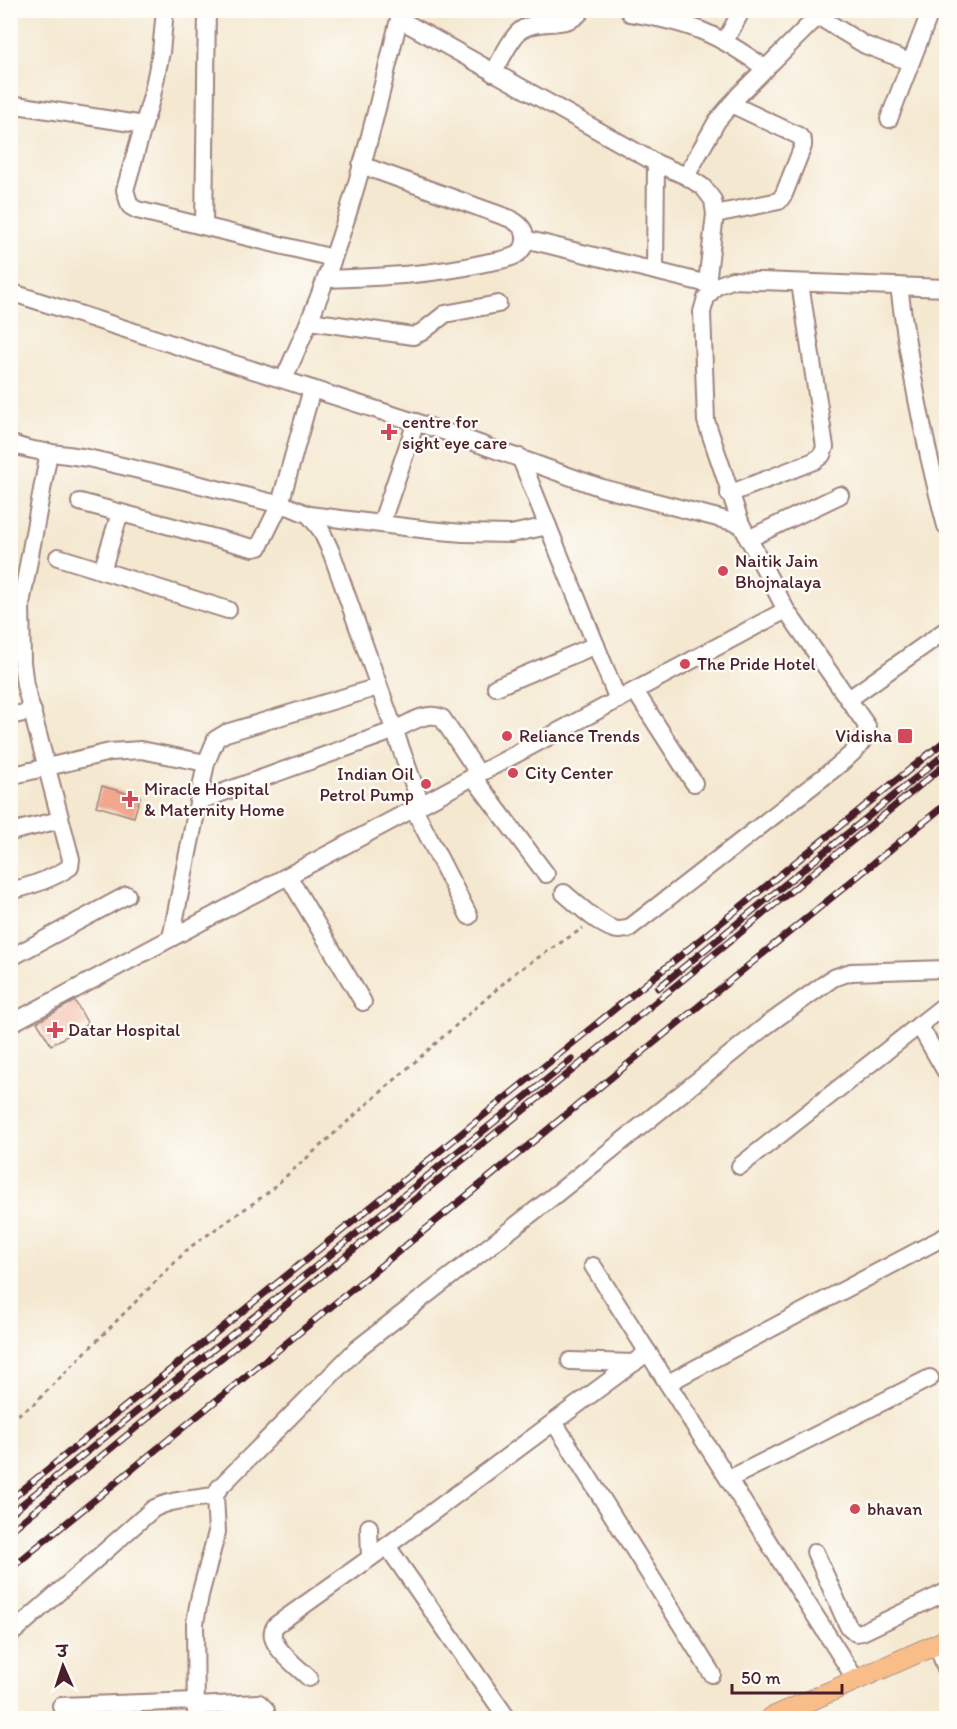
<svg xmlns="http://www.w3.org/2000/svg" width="957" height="1729" viewBox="0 0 957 1729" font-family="Itim,'Playpen Sans Deva',sans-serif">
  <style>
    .building { fill: #f2a68e }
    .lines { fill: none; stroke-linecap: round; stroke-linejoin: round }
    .minor-casing { stroke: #9f847e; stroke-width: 20 }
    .major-casing { stroke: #9f847e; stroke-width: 22 }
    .path { stroke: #9f847e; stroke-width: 3; stroke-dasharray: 4.5 4.5; stroke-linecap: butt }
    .minor { stroke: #fff; stroke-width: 16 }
    .major { stroke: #f8bd89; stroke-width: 20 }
    .rail-casing { stroke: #4a1f2b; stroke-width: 7 }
    .rail { stroke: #fdfcf7; stroke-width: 4.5; stroke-dasharray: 14; stroke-linecap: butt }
    .poi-dot { fill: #d1495b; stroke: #fdfcf7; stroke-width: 2 }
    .labels { text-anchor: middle; stroke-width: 5; stroke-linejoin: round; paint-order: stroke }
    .poi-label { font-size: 18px; fill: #4a1f2b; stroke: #fdfcf7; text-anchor: start }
  </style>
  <rect width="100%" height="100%" fill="#fdfcf7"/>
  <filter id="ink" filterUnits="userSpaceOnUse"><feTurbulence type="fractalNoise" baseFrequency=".0167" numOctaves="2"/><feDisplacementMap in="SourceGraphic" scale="12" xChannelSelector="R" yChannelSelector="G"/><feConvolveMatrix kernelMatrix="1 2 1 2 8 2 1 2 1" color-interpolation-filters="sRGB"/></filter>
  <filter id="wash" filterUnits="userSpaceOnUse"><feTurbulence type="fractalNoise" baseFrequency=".008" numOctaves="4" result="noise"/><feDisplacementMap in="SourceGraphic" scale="24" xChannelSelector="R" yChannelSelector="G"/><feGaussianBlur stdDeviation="1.35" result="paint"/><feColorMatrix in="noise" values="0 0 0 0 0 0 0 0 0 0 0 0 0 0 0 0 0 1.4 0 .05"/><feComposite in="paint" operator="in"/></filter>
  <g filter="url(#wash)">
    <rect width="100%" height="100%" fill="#f4e8d0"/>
    <g id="blocks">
      <!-- building -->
      <g class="building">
        <polygon points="102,786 140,797 134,817 96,806"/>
        <polygon points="75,1001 88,1024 51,1045 37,1022"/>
      </g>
    </g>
  </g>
  <g filter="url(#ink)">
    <use href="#blocks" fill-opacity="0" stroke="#9f847e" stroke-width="1.5"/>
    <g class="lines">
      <!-- minor casing -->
      <g class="minor-casing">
        <g id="minor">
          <polyline points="165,10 161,52 152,96 125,190 130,206 137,210 333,258"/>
          <path d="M 630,13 C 689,22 717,33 766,69"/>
          <polyline points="819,17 865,45 910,62"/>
          <polyline points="399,19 656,163 686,176 703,187 713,200 715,214 707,284"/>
          <polyline points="725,41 742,10"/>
          <path d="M 493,73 C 500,62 511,37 521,30 C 539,17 569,30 582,10"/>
          <polyline points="10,104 144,125"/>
          <polyline points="889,119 931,10"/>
          <polyline points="686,176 717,121 739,95 824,10"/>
          <polyline points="715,214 779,201 784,194 803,146 803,141 799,136 731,104"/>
          <polyline points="204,225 207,10"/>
          <polyline points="525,239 716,286"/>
          <polyline points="655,271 656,163"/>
          <path d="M 326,279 C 379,277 433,275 485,263 C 495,261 507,260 516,255 C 521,252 525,246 525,240 C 526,229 519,224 511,219 L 361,165"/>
          <path d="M 899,286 C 909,367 925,446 946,526"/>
          <polyline points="10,292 449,433 602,488 741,524"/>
          <polyline points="310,321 413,336 422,332 445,314 498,304"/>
          <path d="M 284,379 C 299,345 314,312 326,278 C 357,194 378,106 399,19 L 399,10"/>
          <path d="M 10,443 C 36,454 65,453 92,459 C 158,474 224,491 290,507 L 309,515 L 321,530 L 332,554 L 421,805"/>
          <polyline points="520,457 618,700"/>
          <polyline points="729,494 814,461 822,455 825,447 800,283"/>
          <polyline points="80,502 253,548 259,547 280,504 312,389"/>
          <polyline points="309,515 429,530 463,533 511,534 548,526"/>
          <polyline points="381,524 416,422"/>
          <polyline points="748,539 840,495"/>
          <polyline points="58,557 228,610"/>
          <polyline points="102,571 120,513"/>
          <polyline points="496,687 596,645"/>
          <polyline points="635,691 694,783"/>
          <polyline points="849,699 946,630"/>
          <polyline points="10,716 33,711"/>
          <polyline points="10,776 110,752 141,750 206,763"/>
          <polyline points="473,777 546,874"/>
          <path d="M 199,801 C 263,778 327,755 390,732 C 406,726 425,710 442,718 L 479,774"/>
          <polyline points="414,809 469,916"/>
          <polyline points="10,832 60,820"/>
          <polyline points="288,876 363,1002"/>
          <path d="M 10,891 C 31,886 52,879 70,867 L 71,859 L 25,685 L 22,662 L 21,604 L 49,452"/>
          <path d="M 564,893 C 576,903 603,929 618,930 C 621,930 624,929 628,929 L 835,768 C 850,755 865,746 867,726 L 786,610 L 741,524 L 706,421 L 702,312 L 706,298 L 716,286 L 732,280 L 946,288"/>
          <polyline points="171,938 206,763 216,739 226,733 378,687"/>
          <polyline points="10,958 127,895"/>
          <polyline points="10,1024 786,610"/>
          <polyline points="919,1025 946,1072"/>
          <polyline points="740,1166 946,1004"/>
          <polyline points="593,1266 856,1680"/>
          <polyline points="570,1361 634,1363"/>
          <polyline points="668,1383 946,1236"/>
          <polyline points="554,1422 712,1674"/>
          <polyline points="729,1479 930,1378"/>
          <polyline points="369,1527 370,1558"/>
          <polyline points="387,1546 507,1718"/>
          <polyline points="815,1552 848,1626 856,1633 862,1632 946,1592"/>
          <path d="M 10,1635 L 153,1509 C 171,1499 195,1499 215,1496"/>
          <polyline points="937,1644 946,1669"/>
          <path d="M 309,1678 C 297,1666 262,1642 276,1625 L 387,1546 L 648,1352"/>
          <polyline points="61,1706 196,1701"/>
          <polyline points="196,1706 259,1703 266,1710 266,1718"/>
          <polyline points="196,1718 195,1623 200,1595 217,1532 215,1496 219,1488 357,1349 555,1195 767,1025 833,978 851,972 946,969"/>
        </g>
      </g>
      <!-- major casing -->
      <g class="major-casing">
        <polyline id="major" points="771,1718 946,1640"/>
      </g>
      <!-- path -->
      <g class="path">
        <polyline points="942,854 946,850"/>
        <polyline points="10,1420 34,1404 190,1247 265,1195 516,972 583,928"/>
      </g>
      <!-- minor -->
      <use href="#minor" class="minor"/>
      <!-- major -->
      <use href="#major" class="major"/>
      <!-- rail casing -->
      <g class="rail-casing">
        <g id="rail">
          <polyline points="658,988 946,753"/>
          <polyline points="10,1500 946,740"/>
          <polyline points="10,1514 572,1059"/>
          <polyline points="10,1531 946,764"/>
          <polyline points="10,1569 946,804"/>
        </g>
      </g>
      <!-- rail -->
      <use href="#rail" class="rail"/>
    </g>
  </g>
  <!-- markers -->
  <g class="poi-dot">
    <path d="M386 423h6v6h6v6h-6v6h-6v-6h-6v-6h6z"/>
    <circle cx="723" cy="571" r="6"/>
    <circle cx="685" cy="664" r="6"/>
    <circle cx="507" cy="736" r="6"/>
    <rect x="897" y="728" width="16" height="16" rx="3"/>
    <circle cx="513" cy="773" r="6"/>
    <circle cx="426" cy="784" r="6"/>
    <path d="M127 790h6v6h6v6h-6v6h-6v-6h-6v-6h6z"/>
    <path d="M52 1021h6v6h6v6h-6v6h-6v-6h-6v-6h6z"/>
    <circle cx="855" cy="1509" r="6"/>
  </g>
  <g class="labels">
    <!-- poi labels -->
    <g class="poi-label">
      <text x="402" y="428">centre for<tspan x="402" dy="21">sight eye care</tspan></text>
      <text x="735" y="567">Naitik Jain<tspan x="735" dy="21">Bhojnalaya</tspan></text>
      <text x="697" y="670">The Pride Hotel</text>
      <text x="519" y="742">Reliance Trends</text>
      <text x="892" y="742" text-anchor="end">Vidisha</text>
      <text x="525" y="779">City Center</text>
      <text x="414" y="780" text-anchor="end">Indian Oil<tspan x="414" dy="21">Petrol Pump</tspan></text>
      <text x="144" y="795">Miracle Hospital<tspan x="144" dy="21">&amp; Maternity Home</tspan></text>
      <text x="68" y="1036">Datar Hospital</text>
      <text x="867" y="1515">bhavan</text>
    </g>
  </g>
  <!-- margin -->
  <rect width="957" height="1729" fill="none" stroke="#fdfcf7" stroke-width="36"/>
  <!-- north arrow -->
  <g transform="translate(63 1666) rotate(357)" stroke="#fdfcf7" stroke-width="4.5" paint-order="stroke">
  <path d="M0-4.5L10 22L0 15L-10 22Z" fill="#4a1f2b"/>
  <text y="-9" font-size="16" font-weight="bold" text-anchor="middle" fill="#4a1f2b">उ</text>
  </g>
  <!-- scale -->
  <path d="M732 1684v9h110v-9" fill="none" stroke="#4a1f2b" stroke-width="3"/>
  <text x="741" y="1684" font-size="18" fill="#4a1f2b" stroke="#fdfcf7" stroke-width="4.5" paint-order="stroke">50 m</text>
</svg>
